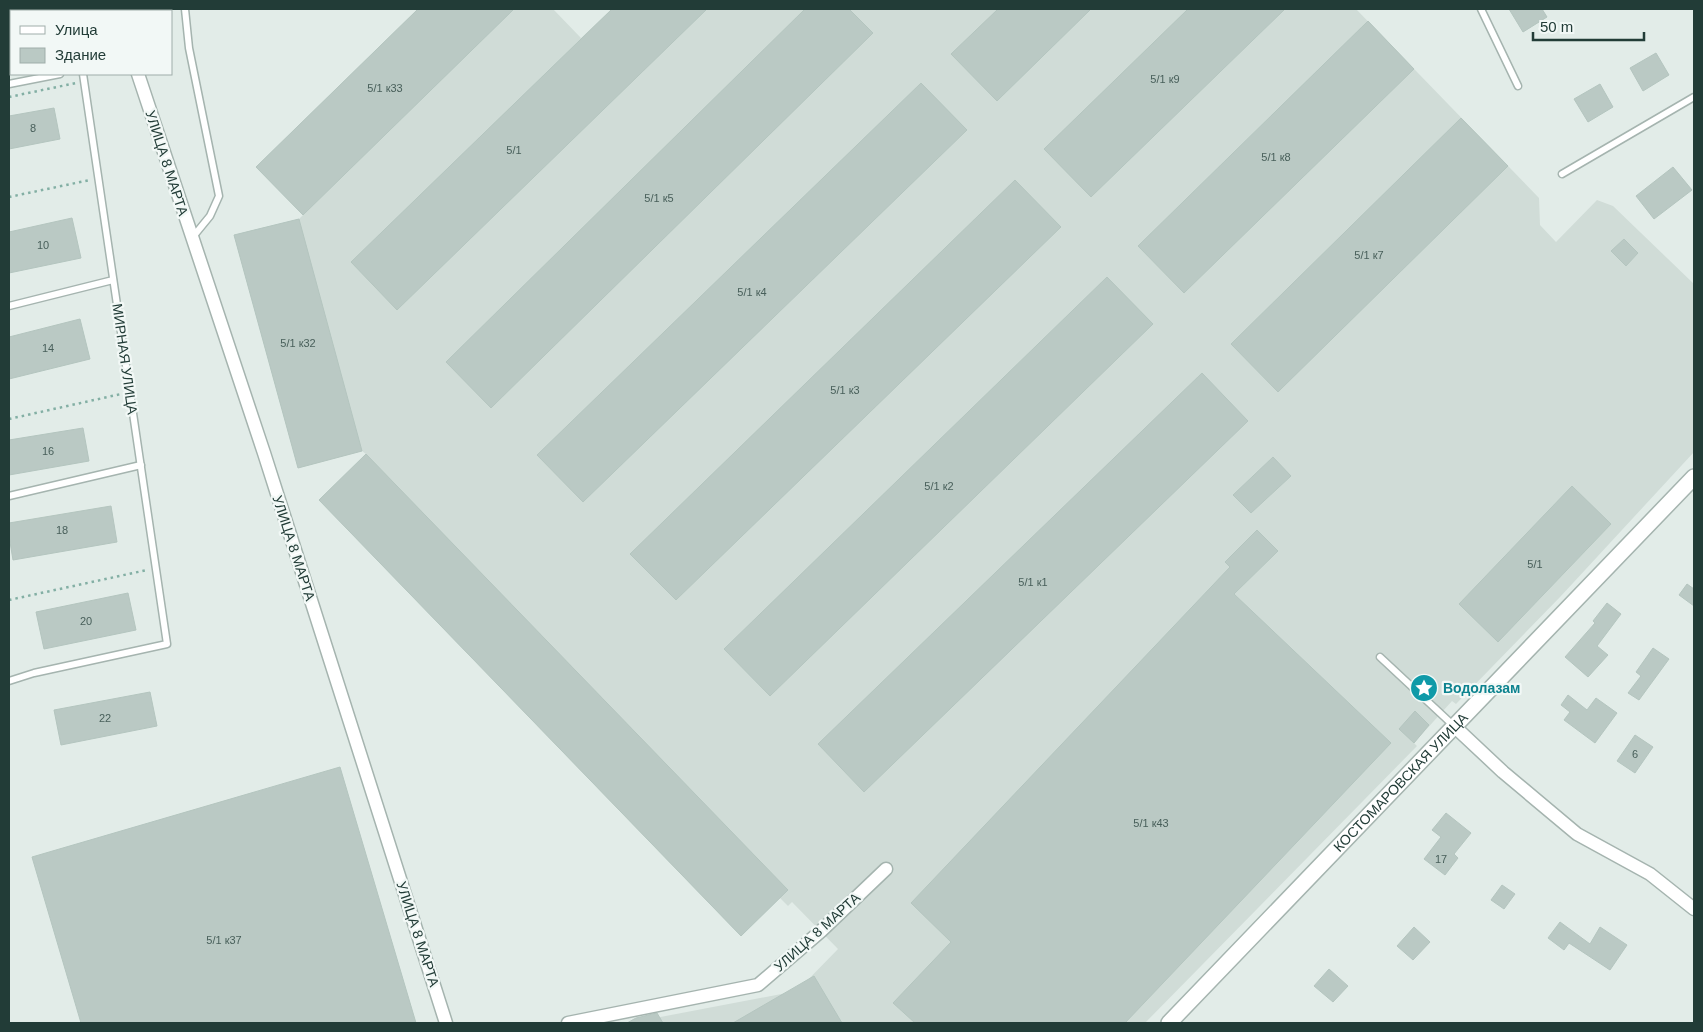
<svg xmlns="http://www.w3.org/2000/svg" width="1703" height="1032" viewBox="0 0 1703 1032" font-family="Arial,sans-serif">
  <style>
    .built { fill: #d0dcd7 }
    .building { fill: #bac9c4; stroke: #b4c5bf }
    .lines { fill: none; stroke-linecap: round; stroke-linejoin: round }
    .service-casing { stroke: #a5b4af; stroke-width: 9 }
    .minor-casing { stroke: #a5b4af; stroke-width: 15 }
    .tertiary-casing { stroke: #a5b4af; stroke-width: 18 }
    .path { stroke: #83afa4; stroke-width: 2.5; stroke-dasharray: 2.5 4; stroke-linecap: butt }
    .service { stroke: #fff; stroke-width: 6 }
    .minor { stroke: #fff; stroke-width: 12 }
    .tertiary { stroke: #fff; stroke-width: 15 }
    .labels { text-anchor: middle; stroke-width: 4.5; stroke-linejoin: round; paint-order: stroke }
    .number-label { font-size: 11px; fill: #485f5a }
    .street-label { font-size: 14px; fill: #223c37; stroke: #f2f8f6 }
    .culture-label { font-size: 14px; font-weight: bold; fill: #0d838f; stroke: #f2f8f6; text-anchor: start }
  </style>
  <rect width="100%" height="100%" fill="#e2ece8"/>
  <!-- built -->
  <polygon class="built" points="418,9 553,9 581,38 612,9 1356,9 1539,198 1540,225 1556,242 1597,200 1613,206 1694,284 1694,452 1561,596 1456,704 1452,701 1414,743 1417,746 1145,1023 629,1023 797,991 838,949 792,902 788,906 780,898 741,936 319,500 366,454 362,451 298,468 234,235 299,219 303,215 256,167"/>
  <!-- building -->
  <g class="building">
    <polygon points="418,9 514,9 303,215 256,167"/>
    <polygon points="612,9 707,9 397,310 351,262"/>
    <polygon points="805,9 849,9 873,33 491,408 446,362"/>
    <polygon points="998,9 1091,9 997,101 951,54"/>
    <polygon points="1188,9 1285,9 1091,197 1044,149"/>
    <polygon points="1509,9 1542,9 1547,17 1523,32"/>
    <polygon points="1368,21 1414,69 1184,293 1138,246"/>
    <polygon points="1656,53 1669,75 1643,91 1630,68"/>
    <polygon points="921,83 967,130 583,502 537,455"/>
    <polygon points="1600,84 1613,107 1588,122 1574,99"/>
    <polygon points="54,108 60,139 9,149 9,116"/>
    <polygon points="1461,118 1508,166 1278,392 1231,344"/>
    <polygon points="1673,167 1692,190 1654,219 1636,196"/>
    <polygon points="1015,180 1061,227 676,600 630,554"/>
    <polygon points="72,218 81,258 9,273 9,232"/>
    <polygon points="299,219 362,451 298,468 234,235"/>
    <polygon points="1624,239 1638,253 1626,266 1611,251"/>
    <polygon points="1107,277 1153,324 770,696 724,649"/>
    <polygon points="80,319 90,359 9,379 9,337"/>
    <polygon points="1202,373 1248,421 864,792 818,744"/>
    <polygon points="83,428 89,461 9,475 9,440"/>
    <polygon points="366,454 788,890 741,936 319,500"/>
    <polygon points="1273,457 1291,476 1251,513 1233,495"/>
    <polygon points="1572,486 1611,524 1498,642 1459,604"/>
    <polygon points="111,506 117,542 13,560 9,536 9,523"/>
    <polygon points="1257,530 1278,551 1234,594 1391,743 1125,1023 915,1023 893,1003 951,942 911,903 1230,567 1225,562"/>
    <polygon points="1687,584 1694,589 1694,606 1679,595"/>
    <polygon points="128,593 136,630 44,649 36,612"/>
    <polygon points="1607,603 1621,614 1597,646 1608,655 1588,677 1565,657 1595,623 1593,621"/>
    <polygon points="1653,648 1669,659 1639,700 1628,693 1641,676 1636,672"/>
    <polygon points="150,692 157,726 61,745 54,710"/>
    <polygon points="1568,695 1587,710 1596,698 1617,713 1595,743 1564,720 1570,712 1561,705"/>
    <polygon points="1415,711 1429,725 1414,743 1399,729"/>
    <polygon points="1635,735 1653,747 1635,773 1617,761"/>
    <polygon points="340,767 416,1023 81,1023 32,857"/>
    <polygon points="1446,813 1471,833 1454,854 1458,858 1445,875 1424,859 1441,837 1432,830"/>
    <polygon points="1502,885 1515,894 1504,909 1491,900"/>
    <polygon points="1560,922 1590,944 1600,927 1627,945 1610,970 1569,943 1564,950 1548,938"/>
    <polygon points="1414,927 1430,942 1413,960 1397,946"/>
    <polygon points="1329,969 1348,986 1333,1002 1314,986"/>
    <polygon points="814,976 842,1023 733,1023"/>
    <polygon points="657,1013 663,1023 627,1023 636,1018"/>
  </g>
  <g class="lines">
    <!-- service casing -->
    <g class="service-casing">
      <g id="service">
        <polyline points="185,9 189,48 219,196 210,216 192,238"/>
        <polyline points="1481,9 1518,86"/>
        <polyline points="9,84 60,74"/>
        <polyline points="1562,174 1694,97"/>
        <polyline points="9,306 113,280"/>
        <polyline points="9,496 141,465"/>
        <polyline points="1380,657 1454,726"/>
        <polyline points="9,681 34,673 167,644 83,74"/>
      </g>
    </g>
    <!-- minor casing -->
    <g class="minor-casing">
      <g id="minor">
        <polyline points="116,9 117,11"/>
        <polyline points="138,74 264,453 446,1023"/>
        <polyline points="1455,727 1503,772 1577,834 1650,874 1694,909"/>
        <polyline points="568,1023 758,985 821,931 886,869"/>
      </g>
    </g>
    <!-- tertiary casing -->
    <g class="tertiary-casing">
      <g id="tertiary">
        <path id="s1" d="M 1169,1023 L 1694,477"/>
      </g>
    </g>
    <!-- path -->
    <g class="path">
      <polyline points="9,97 76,83"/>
      <polyline points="9,197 90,180"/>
      <polyline points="9,419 121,394"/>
      <polyline points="9,600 147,570"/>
    </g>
    <!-- service -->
    <use href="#service" class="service"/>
    <!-- minor -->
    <use href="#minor" class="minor"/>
    <!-- tertiary -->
    <use href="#tertiary" class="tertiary"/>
  </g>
  <!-- icons -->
  <defs>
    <g id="sight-disc" transform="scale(1.4375)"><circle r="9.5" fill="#0f9aa8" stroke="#f2f8f6"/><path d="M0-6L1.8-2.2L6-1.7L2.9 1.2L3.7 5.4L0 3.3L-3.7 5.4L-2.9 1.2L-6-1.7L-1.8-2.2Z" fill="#fff"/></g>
  </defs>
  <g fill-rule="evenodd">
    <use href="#sight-disc" x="1424" y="688"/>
  </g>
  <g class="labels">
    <!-- number labels -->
    <g class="number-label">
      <text x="1165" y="83">5/1 к9</text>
      <text x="385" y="92">5/1 к33</text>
      <text x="33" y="132">8</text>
      <text x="514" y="154">5/1</text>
      <text x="1276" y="161">5/1 к8</text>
      <text x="659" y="202">5/1 к5</text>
      <text x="43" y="249">10</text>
      <text x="1369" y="259">5/1 к7</text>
      <text x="752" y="296">5/1 к4</text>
      <text x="298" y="347">5/1 к32</text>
      <text x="48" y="352">14</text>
      <text x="845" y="394">5/1 к3</text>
      <text x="48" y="455">16</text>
      <text x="939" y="490">5/1 к2</text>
      <text x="62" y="534">18</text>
      <text x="1535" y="568">5/1</text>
      <text x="1033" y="586">5/1 к1</text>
      <text x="86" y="625">20</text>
      <text x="105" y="722">22</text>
      <text x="1635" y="758">6</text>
      <text x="1151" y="827">5/1 к43</text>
      <text x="1441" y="863">17</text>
      <text x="224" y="944">5/1 к37</text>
    </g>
    <!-- street labels -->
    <g class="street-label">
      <text transform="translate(167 163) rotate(72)" y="5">УЛИЦА 8 МАРТА</text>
      <text transform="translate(125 359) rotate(82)" y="5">МИРНАЯ УЛИЦА</text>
      <text transform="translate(294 548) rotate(72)" y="5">УЛИЦА 8 МАРТА</text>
      <text dy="5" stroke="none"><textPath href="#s1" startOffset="334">КОСТОМАРОВСКАЯ УЛИЦА</textPath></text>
      <text transform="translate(817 932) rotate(-42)" y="5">УЛИЦА 8 МАРТА</text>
      <text transform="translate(418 934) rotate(72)" y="5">УЛИЦА 8 МАРТА</text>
    </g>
    <!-- culture labels -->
    <g class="culture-label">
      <text x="1443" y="693">Водолазам</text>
    </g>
  </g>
  <!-- border -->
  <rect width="1703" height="1032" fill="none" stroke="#223c37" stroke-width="20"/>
  <!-- legend -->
  <rect x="10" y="10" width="162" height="65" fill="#f2f8f6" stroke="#9fadaa"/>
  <rect x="20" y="26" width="25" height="8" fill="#ffffff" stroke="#9fadaa"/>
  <text x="55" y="35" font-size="15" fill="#223c37">Улица</text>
  <rect x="20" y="48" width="25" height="15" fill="#bac9c4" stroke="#9fadaa"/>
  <text x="55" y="60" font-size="15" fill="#223c37">Здание</text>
  <!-- scale -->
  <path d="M1533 32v8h111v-8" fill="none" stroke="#223c37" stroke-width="2.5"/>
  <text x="1540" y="32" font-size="15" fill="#223c37" stroke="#f2f8f6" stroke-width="4" paint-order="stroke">50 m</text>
</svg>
